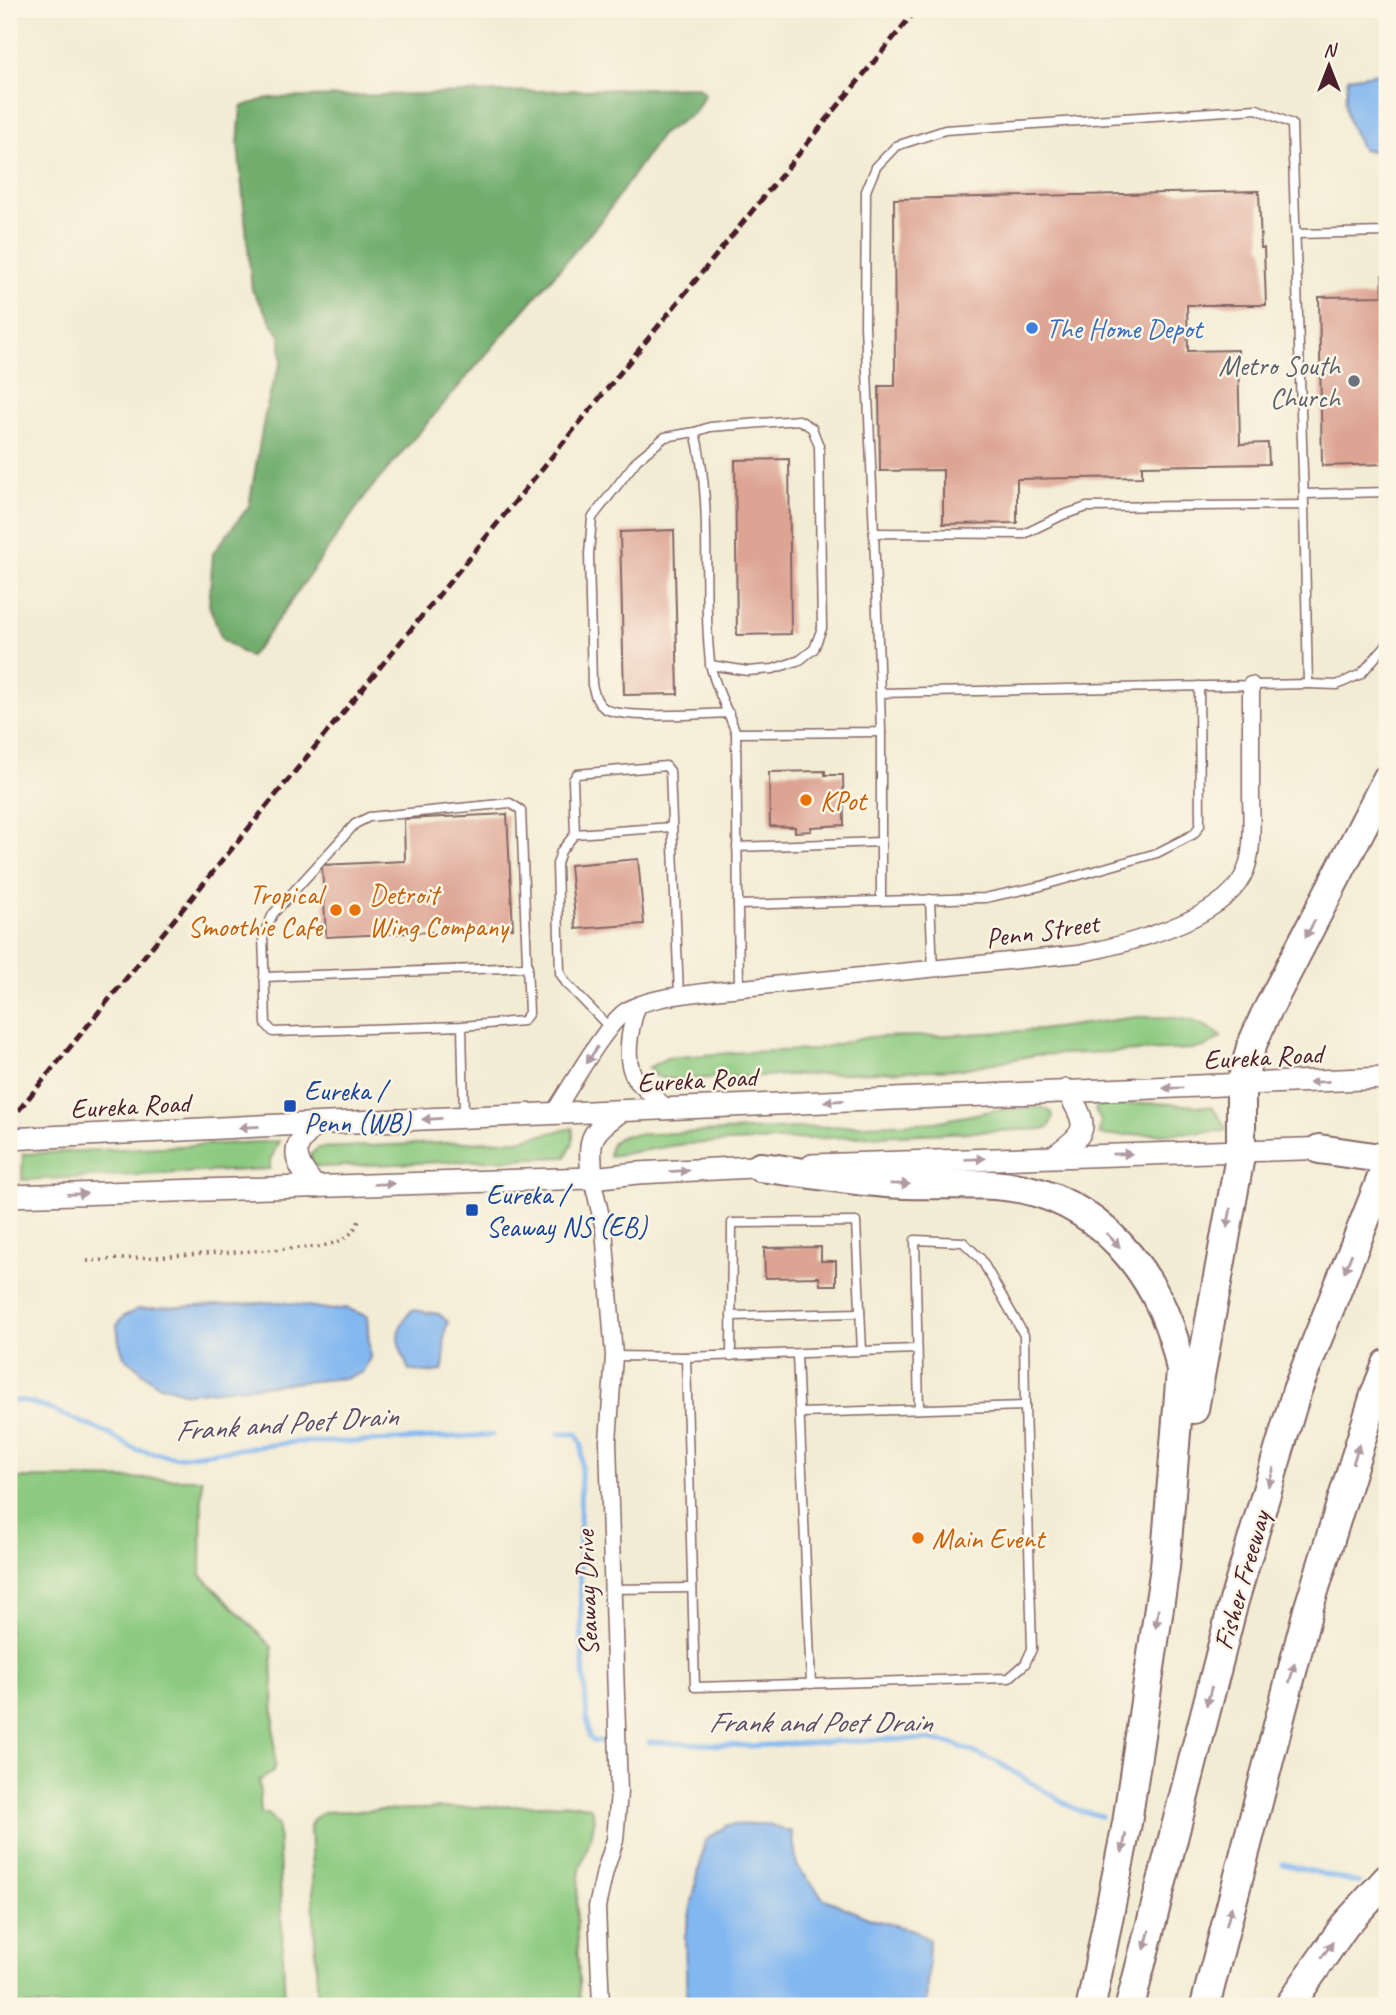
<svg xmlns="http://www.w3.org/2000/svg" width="1396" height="2015" viewBox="0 0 1396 2015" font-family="Caveat,sans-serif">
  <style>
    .green { fill: #8cca80; stroke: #6b7456; stroke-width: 2 }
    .forest { fill: #71ae6e; stroke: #5e664c; stroke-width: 2 }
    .water { fill: #82b7f0; stroke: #666b8e; stroke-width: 2 }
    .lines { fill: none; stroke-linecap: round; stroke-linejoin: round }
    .stream { stroke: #82b7f0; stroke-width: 5 }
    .building { fill: #dda494 }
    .lane-casing { stroke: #856766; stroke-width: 11 }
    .street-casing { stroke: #856766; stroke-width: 19 }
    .secondary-casing { stroke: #856766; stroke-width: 24 }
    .highway-casing { stroke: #856766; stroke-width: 32 }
    .path { stroke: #856766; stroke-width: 3.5; stroke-dasharray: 2 5; stroke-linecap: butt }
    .lane { stroke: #fff; stroke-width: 8 }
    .street { stroke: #fff; stroke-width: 16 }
    .secondary { stroke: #fff; stroke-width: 21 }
    .highway { stroke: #fff; stroke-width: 28 }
    .rail { stroke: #4a1f2b; stroke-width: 5; stroke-dasharray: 10 5; stroke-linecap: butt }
    .oneway { fill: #ae9aa0 }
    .shop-dot { fill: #3f7fe0; stroke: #fcf5e5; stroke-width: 2.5 }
    .worship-dot { fill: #6b7280; stroke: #fcf5e5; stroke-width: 2.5 }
    .food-dot { fill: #e8710a; stroke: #fcf5e5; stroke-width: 2.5 }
    .transit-dot { fill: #1a4fb4; stroke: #fcf5e5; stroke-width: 2.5 }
    .labels { text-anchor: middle; stroke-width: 5; stroke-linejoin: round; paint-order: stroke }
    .shop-label { font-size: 28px; fill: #366cbe; stroke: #fcf5e5; text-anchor: start }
    .worship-label { font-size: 28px; fill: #5b616d; stroke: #fcf5e5; text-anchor: end }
    .food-label { font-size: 28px; fill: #c56008; stroke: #fcf5e5; text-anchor: start }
    .street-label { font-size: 28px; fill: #4a1f2b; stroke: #fcf5e5 }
    .transit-label { font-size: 28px; fill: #164399; stroke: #fcf5e5; text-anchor: start }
    .water-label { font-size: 30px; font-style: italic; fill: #5b4d66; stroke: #fcf5e5 }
  </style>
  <rect width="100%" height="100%" fill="#fcf5e5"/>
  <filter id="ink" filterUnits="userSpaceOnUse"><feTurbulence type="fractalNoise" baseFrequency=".0143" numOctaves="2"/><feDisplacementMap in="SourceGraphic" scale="14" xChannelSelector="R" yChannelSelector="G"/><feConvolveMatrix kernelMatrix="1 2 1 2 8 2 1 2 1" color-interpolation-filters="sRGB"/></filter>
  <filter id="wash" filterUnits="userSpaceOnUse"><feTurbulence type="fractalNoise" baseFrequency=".00686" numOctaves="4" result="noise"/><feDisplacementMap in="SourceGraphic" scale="28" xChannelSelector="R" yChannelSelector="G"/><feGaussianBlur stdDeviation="1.57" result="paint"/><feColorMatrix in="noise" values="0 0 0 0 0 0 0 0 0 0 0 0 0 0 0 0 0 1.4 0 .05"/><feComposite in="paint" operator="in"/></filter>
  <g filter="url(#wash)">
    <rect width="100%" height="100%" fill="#f3ecd4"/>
    <!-- green -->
    <g class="green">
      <path d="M 1136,1017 C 1166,1017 1198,1015 1221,1037 L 1205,1047 L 1192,1049 L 1035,1055 L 962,1069 L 683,1079 L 667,1079 L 653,1075 L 655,1071 L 648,1068 L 667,1058 L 744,1052 L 811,1050 L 869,1037 L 930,1036 L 1040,1030 Z"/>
      <polygon points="1156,1103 1212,1107 1226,1127 1225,1131 1104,1136 1099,1134 1101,1121 1095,1110 1097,1106"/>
      <path d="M 1042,1107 L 1051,1112 L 1053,1117 L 1049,1127 L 1043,1129 L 684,1144 L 609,1156 C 609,1143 616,1137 628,1135 L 935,1122 L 996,1110 Z"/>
      <polygon points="573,1128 573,1142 566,1157 319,1167 312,1165 310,1155 318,1148 518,1140"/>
      <polygon points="279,1141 270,1160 270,1169 22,1180 23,1154"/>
      <polygon points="9,1478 202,1479 201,1575 272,1647 275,1765 273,1772 259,1781 261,1814 268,1814 278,1826 285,2006 9,2006"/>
      <path d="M 577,1804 L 590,1807 C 601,1825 584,1851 580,1870 C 573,1914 579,1962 580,2006 L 318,2006 L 310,1826 L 313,1820 L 323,1812 Z"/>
    </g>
    <!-- forest -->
    <polygon class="forest" points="698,87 705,94 695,112 661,135 604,217 368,492 260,645 249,657 222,639 209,605 213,553 249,506 264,419 271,390 282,360 280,336 252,290 238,145 241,107 268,98"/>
    <!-- water -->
    <g class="water">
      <path d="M 1387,72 L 1387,153 L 1362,149 C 1346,118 1342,114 1348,78 Z"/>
      <polygon points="280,1302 333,1310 346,1308 367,1316 370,1358 362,1373 345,1378 186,1393 155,1383 124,1356 119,1342 117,1325 124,1316 138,1309"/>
      <path d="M 412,1310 L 439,1314 L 448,1322 C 440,1339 448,1353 442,1371 L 426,1373 L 409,1370 C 398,1342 390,1335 412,1310 Z"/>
      <polygon points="765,1824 792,1832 797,1866 823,1898 870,1919 914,1930 929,1940 926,2006 687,2006 685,1936 705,1841 727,1825"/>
    </g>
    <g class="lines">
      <!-- stream -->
      <g class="stream">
        <polyline points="9,1401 22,1401 42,1406 107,1433 136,1450 175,1457 295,1442 355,1442 492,1435"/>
        <path d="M 559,1434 L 577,1434 L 582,1446 C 578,1543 579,1640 589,1737 L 594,1741 L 601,1741"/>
        <polyline points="649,1742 750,1746 888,1739 931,1740 954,1744 999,1763 1075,1809 1101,1816"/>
        <polyline points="1283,1864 1359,1883"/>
      </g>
    </g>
    <g id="blocks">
      <!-- building -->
      <g class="building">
        <polygon points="1259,191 1261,248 1264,248 1266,305 1187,305 1188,351 1238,350 1240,444 1268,443 1269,464 1142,466 1142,477 1017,479 1017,523 943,524 943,470 880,471 879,386 895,386 894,199"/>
        <polygon points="1382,275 1387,275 1387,464 1322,466 1319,297 1383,296"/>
        <polygon points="789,459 791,634 737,635 735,460"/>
        <polygon points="674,530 678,694 624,695 620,532"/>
        <polygon points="825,771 825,775 843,775 844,825 811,827 811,831 795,832 795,827 770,826 769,772"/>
        <polygon points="507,814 513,928 326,937 322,865 405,861 404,819"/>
        <polygon points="638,859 644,924 576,929 570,865"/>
        <polygon points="821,1247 821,1261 836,1261 836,1285 820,1285 819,1277 765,1278 764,1248"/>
      </g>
    </g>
  </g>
  <g filter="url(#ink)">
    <use href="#blocks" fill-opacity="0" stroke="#856766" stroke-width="2"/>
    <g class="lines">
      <!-- lane casing -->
      <g class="lane-casing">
        <g id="lane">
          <polyline points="1296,234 1387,232"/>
          <polyline points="695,432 710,427 799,420 812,428 819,446 822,628 814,649 800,660 773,669 748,671 710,665"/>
          <polyline points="1304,494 1387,492"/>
          <polyline points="874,533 865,326 866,191 876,167 896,146 945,130 1257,109 1292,124 1304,505"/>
          <polyline points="1308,684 1337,685 1361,674 1387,644"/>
          <path d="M 729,713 C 705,714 621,720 604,708 C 596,702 595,695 592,685 L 589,554 L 592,518 L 637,460 L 665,437 L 695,432 C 714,507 701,586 710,662 C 712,681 729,713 736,733 L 739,988"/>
          <polyline points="736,733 881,732 880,693 874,533 1024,534 1063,515 1087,507 1304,505 1308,684 880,693"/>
          <polyline points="575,834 672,827"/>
          <polyline points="737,847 881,842"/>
          <polyline points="930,899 933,970"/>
          <polyline points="881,900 881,732"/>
          <polyline points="738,905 985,898 1041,886 1157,853 1194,834 1200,825 1199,686"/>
          <polyline points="264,977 528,967"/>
          <polyline points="462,1026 273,1032 266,1024 263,935 273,914 355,824 369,817 510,803 521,810 529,1013 523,1021 462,1026 464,1114"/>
          <polyline points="610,1028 566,983 560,973 557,864 561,851 575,834 573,780 577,774 666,766 670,771 679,996"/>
          <polyline points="731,1316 860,1313"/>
          <polyline points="797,1354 811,1684"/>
          <polyline points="614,1356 686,1357 917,1349"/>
          <polyline points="731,1356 732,1223 856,1222 862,1351"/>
          <polyline points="686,1357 695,1687 1009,1678 1025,1664 1032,1649 1025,1406 800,1413"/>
          <polyline points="919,1409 915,1240 963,1242 981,1259 1024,1335 1025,1406"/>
          <polyline points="611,1589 692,1588"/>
        </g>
      </g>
      <!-- street casing -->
      <g class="street-casing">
        <g id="street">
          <path d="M 637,1007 C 630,1028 622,1064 638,1082 C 647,1092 658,1100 668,1109"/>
          <path d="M 553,1114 C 569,1090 605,1025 626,1011 C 648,997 686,995 712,991 L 1078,954 C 1124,945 1220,921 1243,876 C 1255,854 1251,817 1251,792 C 1251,756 1251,721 1251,685"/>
          <polyline points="592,1178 604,1229 614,1356 608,1442 619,1792 615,1840 605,1871 597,1907 601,2006"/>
        </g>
      </g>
      <!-- secondary casing -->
      <g class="secondary-casing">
        <g id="secondary">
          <polyline points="9,1139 259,1126 1387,1078"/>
          <path d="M 1054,1156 C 1090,1131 1088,1127 1067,1090"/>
          <polyline points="812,1165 1333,1148"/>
          <path d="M 592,1178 C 589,1137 588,1135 621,1111"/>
          <path d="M 315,1187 C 293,1159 288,1148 317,1124"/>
          <polyline points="9,1196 592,1178 638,1173 773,1166"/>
        </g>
      </g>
      <!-- highway casing -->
      <g class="highway-casing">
        <g id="highway">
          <polyline points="1319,1149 1387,1159"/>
          <path d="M 760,1167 C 802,1172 844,1180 886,1183 C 932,1187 979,1180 1024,1189 C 1109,1207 1168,1289 1181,1371 L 1165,1567 L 1127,1823 L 1091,2006"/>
          <polyline points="1194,1409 1241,1151 1241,1086 1251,1047 1264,1017 1387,779"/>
          <polyline points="1130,2006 1234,1601 1297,1390 1387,1165"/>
          <polyline points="1205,2006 1308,1610 1375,1395 1387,1364"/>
          <polyline points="1289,2006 1345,1925 1387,1879"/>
        </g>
      </g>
      <!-- path -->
      <path class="path" d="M 87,1261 L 318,1247 C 339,1242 349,1241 359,1221"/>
      <!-- lane -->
      <use href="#lane" class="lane"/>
      <!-- street -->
      <use href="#street" class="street"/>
      <!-- secondary -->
      <use href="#secondary" class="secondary"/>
      <!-- highway -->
      <use href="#highway" class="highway"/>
      <!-- rail -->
      <polyline class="rail" points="9,1122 917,9"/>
    </g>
    <!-- one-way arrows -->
    <defs><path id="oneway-solid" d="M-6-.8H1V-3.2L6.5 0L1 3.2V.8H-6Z" transform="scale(1.75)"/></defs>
    <g class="oneway">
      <use href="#oneway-solid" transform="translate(1310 929) rotate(118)"/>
      <use href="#oneway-solid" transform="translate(592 1055) rotate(123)"/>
      <use href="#oneway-solid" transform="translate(1319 1082) rotate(177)"/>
      <use href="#oneway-solid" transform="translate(1173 1088) rotate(179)"/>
      <use href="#oneway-solid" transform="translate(834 1101) rotate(177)"/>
      <use href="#oneway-solid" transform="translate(432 1119) rotate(177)"/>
      <use href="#oneway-solid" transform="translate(249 1127) rotate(177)"/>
      <use href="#oneway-solid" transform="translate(1122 1154) rotate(-1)"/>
      <use href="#oneway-solid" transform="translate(975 1159) rotate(-2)"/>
      <use href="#oneway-solid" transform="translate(679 1171) rotate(-3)"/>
      <use href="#oneway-solid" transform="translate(384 1184) rotate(-2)"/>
      <use href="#oneway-solid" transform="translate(900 1184) rotate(1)"/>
      <use href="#oneway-solid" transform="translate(77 1194) rotate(-2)"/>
      <use href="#oneway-solid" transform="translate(1229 1218) rotate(101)"/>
      <use href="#oneway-solid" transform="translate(1113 1240) rotate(46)"/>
      <use href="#oneway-solid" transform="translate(1348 1263) rotate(112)"/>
      <use href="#oneway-solid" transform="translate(1356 1454) rotate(-73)"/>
      <use href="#oneway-solid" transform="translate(1271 1477) rotate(107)"/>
      <use href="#oneway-solid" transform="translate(1157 1618) rotate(98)"/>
      <use href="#oneway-solid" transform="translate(1292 1673) rotate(-75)"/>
      <use href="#oneway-solid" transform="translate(1209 1696) rotate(105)"/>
      <use href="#oneway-solid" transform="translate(1124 1843) rotate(101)"/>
      <use href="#oneway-solid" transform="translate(1229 1916) rotate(-75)"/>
      <use href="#oneway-solid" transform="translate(1147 1940) rotate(104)"/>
      <use href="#oneway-solid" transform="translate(1327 1950) rotate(-54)"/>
    </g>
  </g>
  <!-- markers -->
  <circle class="shop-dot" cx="1032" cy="328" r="7"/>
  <circle class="worship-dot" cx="1354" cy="381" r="7"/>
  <g class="food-dot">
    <circle cx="806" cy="800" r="7"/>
    <circle cx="336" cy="910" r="7"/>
    <circle cx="355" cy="910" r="7"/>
    <circle cx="918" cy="1538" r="7"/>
  </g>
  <g class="transit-dot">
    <rect x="283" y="1099" width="14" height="14" rx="3.5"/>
    <rect x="465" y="1203" width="14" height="14" rx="3.5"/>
  </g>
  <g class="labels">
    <!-- shop labels -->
    <g class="shop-label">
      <text x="1046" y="338">The Home Depot</text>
    </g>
    <!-- worship labels -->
    <g class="worship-label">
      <text x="1340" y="375">Metro South<tspan x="1340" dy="32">Church</tspan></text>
    </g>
    <!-- food labels -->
    <g class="food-label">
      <text x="820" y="810">KPot</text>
      <text x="322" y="904" text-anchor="end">Tropical<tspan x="322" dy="32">Smoothie Cafe</tspan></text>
      <text x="369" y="904">Detroit<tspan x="369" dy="32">Wing Company</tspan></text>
      <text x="932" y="1548">Main Event</text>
    </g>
    <!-- street labels -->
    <g class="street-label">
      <text transform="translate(1042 930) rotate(-8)" y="10">Penn Street</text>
      <text transform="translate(1263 1056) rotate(-3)" y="10">Eureka Road</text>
      <text transform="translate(697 1079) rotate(-3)" y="10">Eureka Road</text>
      <text transform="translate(130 1105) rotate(-3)" y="10">Eureka Road</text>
      <text transform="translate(1241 1580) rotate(-74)" y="10">Fisher Freeway</text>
      <text transform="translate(586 1593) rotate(-92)" y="10">Seaway Drive</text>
    </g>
    <!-- transit labels -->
    <g class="transit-label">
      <text x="304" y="1100">Eureka /<tspan x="304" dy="32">Penn (WB)</tspan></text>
      <text x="486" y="1204">Eureka /<tspan x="486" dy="32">Seaway NS (EB)</tspan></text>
    </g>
    <!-- water labels -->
    <g class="water-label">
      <text transform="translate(286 1423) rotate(-4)" y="10">Frank and Poet Drain</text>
      <text x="820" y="1732">Frank and Poet Drain</text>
    </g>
  </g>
  <!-- margin -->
  <rect width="1396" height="2015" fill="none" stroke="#fcf5e5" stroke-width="35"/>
  <!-- north arrow -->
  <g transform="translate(1329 66)" stroke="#fcf5e5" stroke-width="5" paint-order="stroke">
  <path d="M0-5L12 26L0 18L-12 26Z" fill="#4a1f2b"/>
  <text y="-10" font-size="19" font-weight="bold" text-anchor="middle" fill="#4a1f2b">N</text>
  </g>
</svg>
